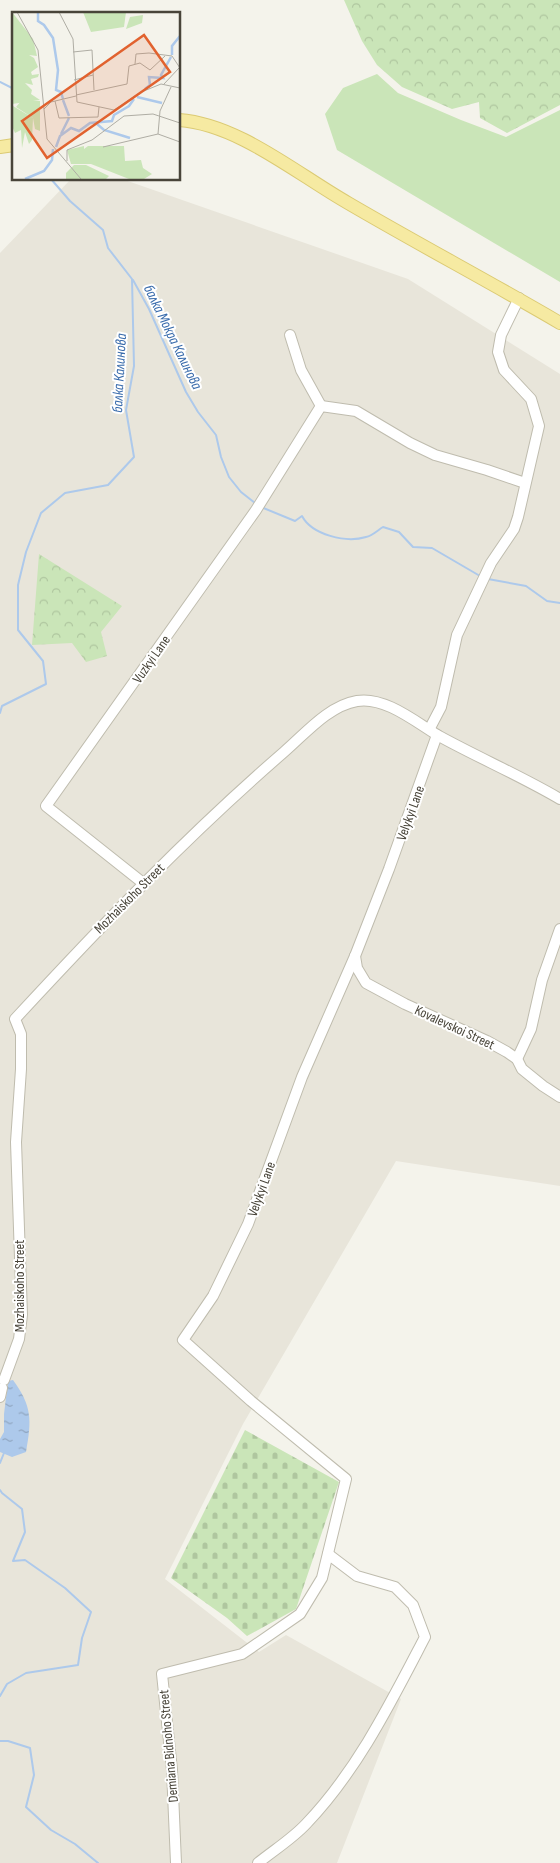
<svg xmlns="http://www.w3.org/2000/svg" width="560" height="1863" viewBox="0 0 560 1863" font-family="'Sofia Sans Condensed',sans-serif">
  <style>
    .residential { fill: #e8e5da }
    .forest { fill: url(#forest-crowns) }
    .cemetery { fill: url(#cemetery-stones) }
    .pitch { fill: #cae5b8 }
    .water { fill: url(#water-ripples) }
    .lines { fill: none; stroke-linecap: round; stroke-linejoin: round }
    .stream { stroke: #adc9eb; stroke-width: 2 }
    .minor-casing { stroke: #bfbcae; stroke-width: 12 }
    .major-casing { stroke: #dbca73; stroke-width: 14 }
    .minor { stroke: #fff; stroke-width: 10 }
    .major { stroke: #f6eaa2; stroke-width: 12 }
    .labels { text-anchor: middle; stroke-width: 4; stroke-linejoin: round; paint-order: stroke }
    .street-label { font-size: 14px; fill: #484439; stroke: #fff }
    .water-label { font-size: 15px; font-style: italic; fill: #3a6cac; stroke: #fff }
    .inset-river { fill: none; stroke: #adc9eb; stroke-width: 2.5 }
    .inset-road { fill: none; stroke: #afada4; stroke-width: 1 }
    .view { fill: #e1622f; fill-opacity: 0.15; stroke: #e1622f; stroke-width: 2.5 }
    .inset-edge { fill: none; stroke: #484439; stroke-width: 2.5 }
  </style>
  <defs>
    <pattern id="forest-crowns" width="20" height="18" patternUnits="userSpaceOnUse" patternTransform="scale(1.25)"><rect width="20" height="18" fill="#cae5b8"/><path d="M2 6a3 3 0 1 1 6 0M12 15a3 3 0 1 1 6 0" fill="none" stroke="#afc69f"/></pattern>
    <pattern id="cemetery-stones" width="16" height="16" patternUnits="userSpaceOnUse" patternTransform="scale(1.25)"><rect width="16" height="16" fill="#cae5b8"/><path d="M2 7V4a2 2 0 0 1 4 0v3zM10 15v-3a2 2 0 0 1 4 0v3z" fill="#afc69f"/></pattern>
    <pattern id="water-ripples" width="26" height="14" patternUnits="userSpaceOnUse" patternTransform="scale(1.25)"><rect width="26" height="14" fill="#adc9eb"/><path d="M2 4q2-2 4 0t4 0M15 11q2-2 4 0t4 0" fill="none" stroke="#8fa5bf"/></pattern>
  </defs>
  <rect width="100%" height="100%" fill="#f4f3eb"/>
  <!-- residential -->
  <polygon class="residential" points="71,179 122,179 408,279 560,374 560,1186 396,1161 243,1424 165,1579 259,1652 286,1635 401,1699 337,1863 0,1863 0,253"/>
  <!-- forest -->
  <g class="forest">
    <polygon points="344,0 560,0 560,105 507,133 480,118 479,102 452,109 402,87 377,65 362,41"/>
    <polygon points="39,554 122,606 101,632 107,656 86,662 72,643 32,645"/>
  </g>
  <!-- cemetery -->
  <polygon class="cemetery" points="245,1430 339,1482 296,1609 247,1636 227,1618 171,1578"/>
  <!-- pitch -->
  <polygon class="pitch" points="377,74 398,93 461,120 506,137 560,110 560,282 337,150 325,114 343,88"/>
  <!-- water -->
  <path class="water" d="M 13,1380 C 32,1406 32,1420 26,1452 L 12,1457 L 0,1452 L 0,1439 L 4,1432 L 4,1414 L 8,1381 Z"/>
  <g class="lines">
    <!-- stream -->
    <g class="stream">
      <polyline points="0,82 14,89"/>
      <polyline points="133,280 149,309 186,392 198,412 216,435 221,457 229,477 241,492 255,503"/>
      <path d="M 261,507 L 295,521 L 302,516 C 312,535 346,543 366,537 C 372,536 378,530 383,527 L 399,532 L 413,547 L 432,548 L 480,576"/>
      <polyline points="488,579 526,586 547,601 560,603"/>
      <polyline points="0,713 2,706 46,684 43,661 18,630 18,585 26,552 41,513 65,493 108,485 134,457 126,410 134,366 132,279 108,248 103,230 70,201 51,179"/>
      <polyline points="0,1463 4,1453"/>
      <polyline points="0,1490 2,1493 22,1509 25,1532 13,1561 25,1560 65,1588 91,1612 82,1638 78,1665 26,1673 7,1684 0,1696"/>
      <polyline points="0,1741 8,1741 30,1748 34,1775 26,1807 51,1830 75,1844 98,1863"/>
    </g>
    <!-- minor casing -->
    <g class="minor-casing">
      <g id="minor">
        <polyline points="290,335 301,370 321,406"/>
        <polyline points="430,728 441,707 457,635 491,563 514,529 518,517 539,426 531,399 504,370 498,352 501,335 519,298"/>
        <polyline points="143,883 46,806 256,510 321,406 356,411 410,443 435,455 487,470 525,483"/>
        <polyline points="355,956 357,968 366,983 405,1004 487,1041 507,1052 517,1059 522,1069 543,1086 560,1097"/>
        <polyline points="517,1059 531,1029 542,980 560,929"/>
        <path d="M 4,1380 L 19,1339 L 22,1315 L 16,1142 L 21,1069 L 21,1034 L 15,1019 C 101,926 188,835 284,752 C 305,734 328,706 357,701 C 385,696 417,723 439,736 C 479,758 521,776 560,799"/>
        <polyline points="0,1397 2,1388"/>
        <polyline points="176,1863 172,1770 162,1674 242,1654 300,1614 322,1578 346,1479 251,1401 183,1340 213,1296 248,1224 302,1077 355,956 389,869 437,735"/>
        <path d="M 258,1863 C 274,1850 292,1839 306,1824 C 357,1771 391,1702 425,1637 L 413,1605 L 395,1587 L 357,1576 L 328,1554"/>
      </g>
    </g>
    <!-- major casing -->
    <g class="major-casing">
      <g id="major">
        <path d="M 179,120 C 238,124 297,174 348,203 C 418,244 490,282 560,323"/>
        <polyline points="0,147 14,145"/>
      </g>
    </g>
    <!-- minor -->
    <use href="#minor" class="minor"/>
    <!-- major -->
    <use href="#major" class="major"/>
  </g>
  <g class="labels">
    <!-- street labels -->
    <g class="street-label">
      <text transform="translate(151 659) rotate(-55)" y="5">Vuzkyi Lane</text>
      <text transform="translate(410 813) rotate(-70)" y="5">Velykyi Lane</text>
      <text transform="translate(129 898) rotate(-45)" y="5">Mozhaiskoho Street</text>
      <text transform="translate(455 1027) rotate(25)" y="5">Kovalevskoi Street</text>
      <text transform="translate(261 1189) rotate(-70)" y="5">Velykyi Lane</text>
      <text transform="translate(19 1286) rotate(-90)" y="5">Mozhaiskoho Street</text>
      <text transform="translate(168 1746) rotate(-95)" y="5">Demiana Bidnoho Street</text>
    </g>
    <!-- water labels -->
    <g class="water-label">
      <text transform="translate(173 337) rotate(64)" y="5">балка Мокра Калинова</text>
      <text transform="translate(119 373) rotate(-87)" y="5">балка Калинова</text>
    </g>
  </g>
  <!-- overview -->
  <g transform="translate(12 12)">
    <rect width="168" height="168" fill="#f4f3eb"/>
    <path d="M 0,0 L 21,27 L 25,44 L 17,43 L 22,46 L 26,55 L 19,60 L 20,63 L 27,62 L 26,65 L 19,67 L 21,73 L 13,71 L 20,78 L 19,82 L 28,88 L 0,92 ZM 131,3 L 130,11 L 114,17 L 118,5 ZM 1,94 L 21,106 L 20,128 L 17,132 L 13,120 L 10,136 L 9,118 L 3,121 L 0,114 ZM 72,134 L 72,137 L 76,134 L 112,134 L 113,149 L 129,148 L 131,156 L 140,162 L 132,167 L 117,167 L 79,152 L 59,152 L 55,138 ZM 62,153 L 74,153 L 97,164 L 94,167 L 54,167 L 54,161 Z" fill="#cae5b8"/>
    <path d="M 71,0 L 114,0 L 112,15 L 79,20 Z" fill="#cae5b8"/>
    <path d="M 9,89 L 28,89 L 28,119 L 23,117 L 21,106 L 4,95 Z" fill="#cae5b8"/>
    <path class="inset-river" d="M 26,0 L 26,9 L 32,13 L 41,26 L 46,58 L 44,78 L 49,80 L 51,87M 160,43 L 160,34 L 168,24M 133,77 L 138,73 L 137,65 L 151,66 L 149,63 L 159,45M 125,85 L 150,91M 51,88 L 57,104M 85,112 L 92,118 L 118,126M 49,122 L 57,106M 44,135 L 48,124 L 59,116 L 67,119 L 78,111 L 100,109 L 102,103 L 117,94 L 122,87M 13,167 L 32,159 L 40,148 L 41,137"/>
    <path class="inset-road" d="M 5,0 L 26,38 L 35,127 L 69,167M 47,0 L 61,27 L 65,90 L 102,98 L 126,82M 61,40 L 80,38 L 82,78M 123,52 L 124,42 L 137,41 L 160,44 L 168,56M 62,68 L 81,63M 152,72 L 167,56M 127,81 L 149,72 L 168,76M 64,83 L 115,72 L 117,54 L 128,51 L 138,58 L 153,44M 43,89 L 47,106 L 86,105 L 87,95M 32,97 L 39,90 L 64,84M 146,122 L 148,99 L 159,75M 91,135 L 146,122 L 168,130M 55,149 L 55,138 L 80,128 L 112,104 L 141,102 L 168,111"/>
    <path class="view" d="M 132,23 L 158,60 L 35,146 L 10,109 Z"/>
    <rect width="168" height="168" class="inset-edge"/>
  </g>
</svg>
